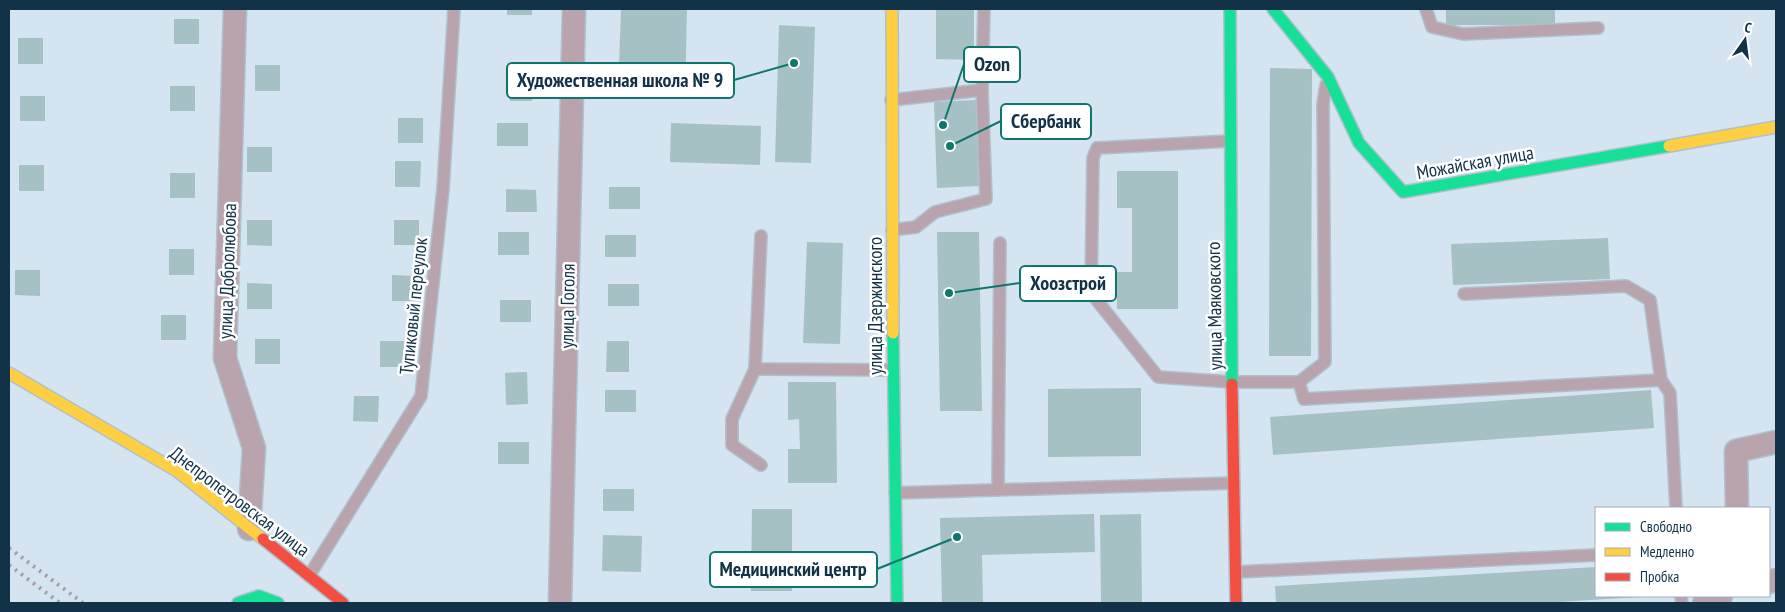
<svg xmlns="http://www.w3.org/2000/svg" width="1785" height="612" viewBox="0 0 1785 612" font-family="'PT Sans Narrow',sans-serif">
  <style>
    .building { fill: #a5c1c3 }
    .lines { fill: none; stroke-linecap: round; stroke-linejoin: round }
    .lane-casing { stroke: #b0c0cc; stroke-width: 14 }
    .street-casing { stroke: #b0c0cc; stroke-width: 25 }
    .fast-casing { stroke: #b0c0cc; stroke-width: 14 }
    .slow-casing { stroke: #b0c0cc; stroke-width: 14 }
    .jam-casing { stroke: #b0c0cc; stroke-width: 14 }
    .lane { stroke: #b9a4ad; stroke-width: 11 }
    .street { stroke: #b9a4ad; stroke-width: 22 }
    .fast { stroke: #16e098; stroke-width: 11 }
    .slow { stroke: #ffcf43; stroke-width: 11 }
    .jam { stroke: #f24e42; stroke-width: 11 }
    .rail { stroke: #a5a1aa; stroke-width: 4; stroke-dasharray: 2.5 5; stroke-linecap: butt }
    .labels { text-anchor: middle; stroke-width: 5; stroke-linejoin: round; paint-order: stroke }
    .street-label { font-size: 19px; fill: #123247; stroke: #fff }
    .leader { fill: none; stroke: #0f766e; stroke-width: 2 }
    .callout-dot { fill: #0f766e; stroke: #fff; stroke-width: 2 }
    .callout { fill: #fff; stroke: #0f766e; stroke-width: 2 }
    .callout-label { font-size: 20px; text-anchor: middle; font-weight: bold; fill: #123247 }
  </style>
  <rect width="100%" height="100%" fill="#d4e4f0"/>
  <!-- building -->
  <g class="building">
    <rect x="507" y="9" width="25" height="6"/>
    <polygon points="621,9 687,9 685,98 618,96"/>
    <polygon points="936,9 974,9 974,60 936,59"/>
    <rect x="1446" y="9" width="109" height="16"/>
    <rect x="174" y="19" width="25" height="25"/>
    <polygon points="779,25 815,27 811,163 775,162"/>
    <rect x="18" y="38" width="25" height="26"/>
    <rect x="255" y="65" width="25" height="26"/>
    <polygon points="1270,68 1312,69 1311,356 1269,356"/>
    <polygon points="510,70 533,70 532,101 510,101"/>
    <rect x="170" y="86" width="25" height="25"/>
    <rect x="20" y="96" width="25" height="25"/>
    <polygon points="976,100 979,186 937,188 934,102"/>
    <rect x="398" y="118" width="25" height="25"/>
    <rect x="497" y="123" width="31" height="23"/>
    <polygon points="671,123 761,126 760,165 670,162"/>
    <rect x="247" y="147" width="25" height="25"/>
    <polygon points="395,161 421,161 420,187 395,187"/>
    <rect x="19" y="165" width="25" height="26"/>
    <polygon points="1117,171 1178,171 1178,309 1117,309 1117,272 1132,272 1132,208 1117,208"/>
    <rect x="170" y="173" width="25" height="25"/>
    <rect x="609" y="187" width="31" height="22"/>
    <polygon points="506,189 536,190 537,212 506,212"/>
    <polygon points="247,220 272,220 272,246 247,245"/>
    <rect x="394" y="220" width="25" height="25"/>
    <rect x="498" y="232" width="31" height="23"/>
    <polygon points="937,232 979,232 982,411 940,411"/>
    <rect x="605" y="235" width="31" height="22"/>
    <polygon points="1608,238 1610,279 1453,285 1451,244"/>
    <polygon points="807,242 843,243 840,344 803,343"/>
    <rect x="169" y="249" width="25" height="26"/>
    <polygon points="15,270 40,270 40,296 15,295"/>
    <polygon points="392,275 417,276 417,301 392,301"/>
    <polygon points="247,283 272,284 272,309 247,309"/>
    <rect x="608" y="284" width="31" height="22"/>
    <rect x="500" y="300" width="31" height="22"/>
    <rect x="161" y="315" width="25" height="25"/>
    <rect x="255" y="339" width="25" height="25"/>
    <rect x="380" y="341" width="25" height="26"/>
    <polygon points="607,341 629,341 629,372 606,372"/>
    <polygon points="527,372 528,404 506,405 505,373"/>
    <polygon points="788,382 836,382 837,483 788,483 788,449 800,449 799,419 788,420"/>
    <polygon points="1141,388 1141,456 1048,457 1048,389"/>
    <rect x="605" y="390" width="31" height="22"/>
    <polygon points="1651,390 1654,428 1273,455 1270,417"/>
    <polygon points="354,396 379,396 378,422 353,421"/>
    <rect x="498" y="442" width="31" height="22"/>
    <rect x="603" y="489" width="31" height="22"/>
    <polygon points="752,509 792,509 792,591 751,591"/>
    <polygon points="1094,514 1095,552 982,555 983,603 942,603 940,518"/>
    <polygon points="1141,514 1142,603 1101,603 1100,515"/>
    <polygon points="603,535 642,536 641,572 602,571"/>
    <polygon points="1596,567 1596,596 1640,596 1640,597 1542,603 1276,603 1275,586"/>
  </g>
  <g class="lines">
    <!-- lane casing -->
    <g class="lane-casing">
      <g id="lane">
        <polyline points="1426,9 1432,27 1463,34 1598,28"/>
        <polyline points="982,90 984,9"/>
        <polyline points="891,100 982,90 986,199 935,212 916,227 892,230"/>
        <polyline points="1230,141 1097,148 1093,158 1091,293 1158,377 1232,382 1299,382 1325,362 1323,104 1326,85"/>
        <polyline points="761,236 755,369 893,370"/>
        <polyline points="1464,294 1626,286 1650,300 1661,380"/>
        <polyline points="755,369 732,419 732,445 761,465"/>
        <polyline points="1299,382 1304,399 1661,380 1670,393 1676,508"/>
        <polyline points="998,489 1000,243"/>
        <polyline points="895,493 1234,483"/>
        <polyline points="1236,572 1596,555"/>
        <polyline points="309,576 421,396 443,189 454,9"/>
        <polyline points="1681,596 1682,603"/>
      </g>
    </g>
    <!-- street casing -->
    <g class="street-casing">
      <g id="street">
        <polyline points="235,9 225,358 254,448 249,529"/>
        <polyline points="1737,508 1736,451 1776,442"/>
        <polyline points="1769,582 1776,580"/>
        <polyline points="560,603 574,9"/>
        <polyline points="1704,603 1721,596"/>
      </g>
    </g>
    <!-- fast casing -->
    <g class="fast-casing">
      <g id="fast">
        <polyline points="1230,9 1232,384"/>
        <polyline points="1273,9 1328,77 1359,143 1403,192 1669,146"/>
        <polyline points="893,333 897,603"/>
        <polyline points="238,603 259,596 278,603"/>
      </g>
    </g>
    <!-- slow casing -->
    <g class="slow-casing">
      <g id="slow">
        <polyline points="892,9 893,333"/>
        <polyline points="1669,146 1776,127"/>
        <polyline points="9,373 177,471 263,539"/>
      </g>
    </g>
    <!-- jam casing -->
    <g class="jam-casing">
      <g id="jam">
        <polyline points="1232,384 1236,603"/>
        <polyline points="263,539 343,603"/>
      </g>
    </g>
    <!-- lane -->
    <use href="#lane" class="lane"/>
    <!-- street -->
    <use href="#street" class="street"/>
    <!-- fast -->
    <use href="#fast" class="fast"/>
    <!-- slow -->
    <use href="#slow" class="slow"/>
    <!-- jam -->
    <use href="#jam" class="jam"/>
    <!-- rail -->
    <g class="rail">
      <polyline points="9,548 83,603"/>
      <polyline points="9,565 60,603"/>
    </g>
  </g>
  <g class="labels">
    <!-- street labels -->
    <g class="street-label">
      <text transform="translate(1475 162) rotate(-10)" y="7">Можайская улица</text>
      <text transform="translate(227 271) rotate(-88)" y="7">улица Добролюбова</text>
      <text transform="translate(413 306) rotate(-84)" y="7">Тупиковый переулок</text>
      <text transform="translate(567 306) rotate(-89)" y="7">улица Гоголя</text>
      <text transform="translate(875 306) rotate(-90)" y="7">улица Дзержинского</text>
      <text transform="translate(1214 306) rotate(-91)" y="7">улица Маяковского</text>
      <text transform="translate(240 501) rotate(37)" y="7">Днепропетровская улица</text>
    </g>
  </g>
  <!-- callouts -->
  <path class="leader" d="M943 125L964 64M794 63L734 80M950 146L1001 121M949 293L1020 283M957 537L877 569"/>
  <g class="callout-dot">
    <circle cx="943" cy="125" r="5"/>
    <circle cx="794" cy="63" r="5"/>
    <circle cx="950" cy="146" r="5"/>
    <circle cx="949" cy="293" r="5"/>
    <circle cx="957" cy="537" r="5"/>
  </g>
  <g class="callout">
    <rect x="964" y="47" width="56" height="35" rx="5"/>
    <rect x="507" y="63" width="227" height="35" rx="5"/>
    <rect x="1001" y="104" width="90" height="35" rx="5"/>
    <rect x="1020" y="266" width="96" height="35" rx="5"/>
    <rect x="710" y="552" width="167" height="35" rx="5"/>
  </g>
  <g class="callout-label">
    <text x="992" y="71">Ozon</text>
    <text x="620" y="87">Художественная школа № 9</text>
    <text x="1046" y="128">Сбербанк</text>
    <text x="1068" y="290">Хоозстрой</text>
    <text x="793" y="576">Медицинский центр</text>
  </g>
  <!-- border -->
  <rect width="1785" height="612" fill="none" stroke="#123247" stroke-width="20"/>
  <!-- legend -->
  <rect x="1595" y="507" width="175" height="90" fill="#ffffff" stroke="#a0adb5"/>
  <rect x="1605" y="523" width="25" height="8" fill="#16e098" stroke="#a0adb5"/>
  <text x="1640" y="532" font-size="15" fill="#123247">Свободно</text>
  <rect x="1605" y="548" width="25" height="8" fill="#ffcf43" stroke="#a0adb5"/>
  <text x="1640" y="557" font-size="15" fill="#123247">Медленно</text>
  <rect x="1605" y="573" width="25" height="8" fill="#f24e42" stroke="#a0adb5"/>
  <text x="1640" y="582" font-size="15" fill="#123247">Пробка</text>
  <!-- north arrow -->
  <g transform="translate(1745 40) rotate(14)" stroke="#ffffff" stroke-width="4" paint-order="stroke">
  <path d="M0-4L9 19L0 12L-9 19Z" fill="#123247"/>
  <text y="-8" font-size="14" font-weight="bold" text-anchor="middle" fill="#123247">С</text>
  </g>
</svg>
